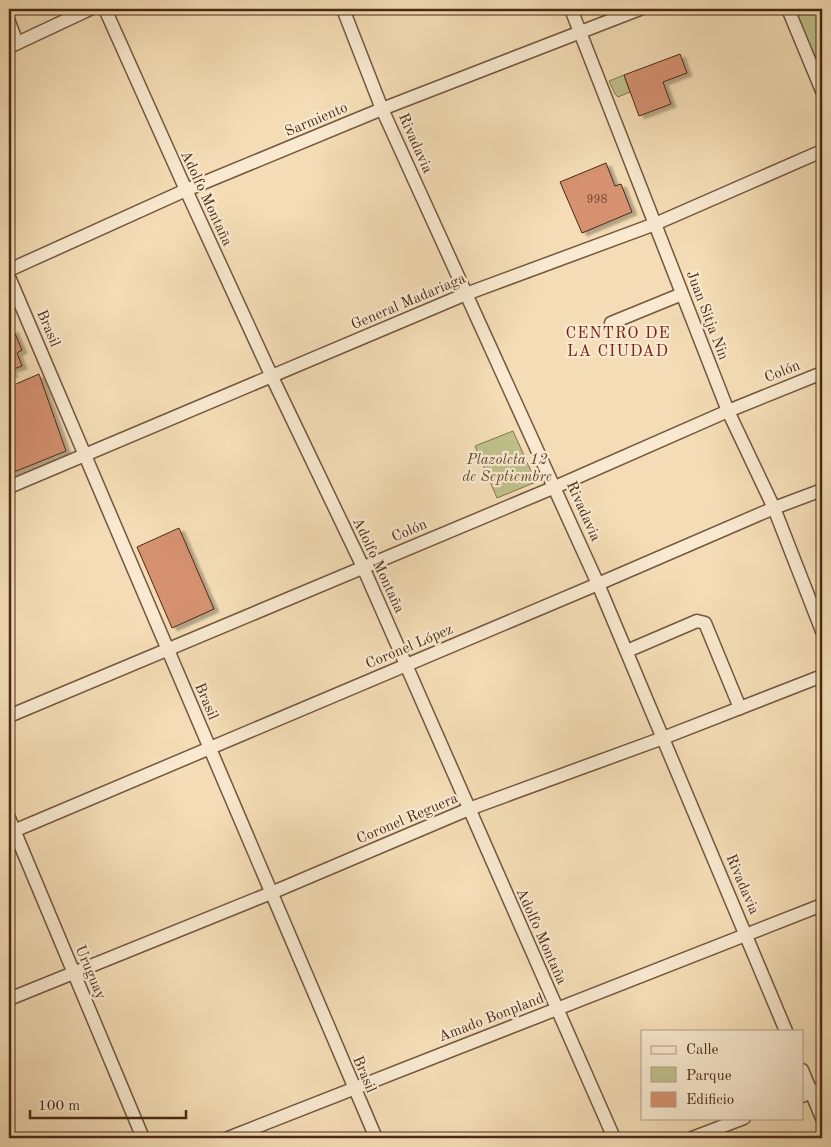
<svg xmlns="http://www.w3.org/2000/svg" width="831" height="1147" viewBox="0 0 831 1147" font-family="'Old Standard TT',serif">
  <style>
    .green { fill: #bfc08b; stroke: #847450 }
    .building { fill: #d5916f; stroke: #4a2915; filter: url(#shadow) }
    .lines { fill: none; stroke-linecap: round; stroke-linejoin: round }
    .minor-casing { stroke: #74563d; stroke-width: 15 }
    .minor { stroke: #f8e9d0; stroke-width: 12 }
    .labels { text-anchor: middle; stroke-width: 4.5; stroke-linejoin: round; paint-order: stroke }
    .number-label { font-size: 12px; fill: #6d432c }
    .street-label { font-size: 15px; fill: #4a2915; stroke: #f8e9d0 }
    .park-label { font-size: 15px; font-style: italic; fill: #61472d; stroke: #f8e9d0 }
    .neighbourhood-label { font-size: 16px; letter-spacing: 1px; fill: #7a1f14; stroke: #f8e9d0 }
  </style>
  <defs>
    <filter id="shadow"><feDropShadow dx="5" dy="3" stdDeviation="1" flood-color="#0004"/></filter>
  </defs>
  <rect width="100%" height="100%" fill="#f4ddb6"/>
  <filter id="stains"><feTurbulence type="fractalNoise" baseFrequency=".004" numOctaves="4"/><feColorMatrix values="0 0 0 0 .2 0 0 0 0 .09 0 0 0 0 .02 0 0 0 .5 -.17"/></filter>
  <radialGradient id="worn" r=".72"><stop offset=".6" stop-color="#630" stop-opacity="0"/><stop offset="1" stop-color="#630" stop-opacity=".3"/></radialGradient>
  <!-- green -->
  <g class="green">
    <polygon points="794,9 822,9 822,76"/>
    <polygon points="624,75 630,92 618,97 615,94 609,81"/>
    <polygon points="513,431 536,482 497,498 475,446"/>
  </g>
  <!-- building -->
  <g class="building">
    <polygon points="680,54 687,73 663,82 671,104 639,116 624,75"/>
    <polygon points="606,163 615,186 621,184 632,212 582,233 560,182"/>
    <polygon points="13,329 22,350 17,353 22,366 11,370 13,374 9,376 9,331"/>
    <polygon points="39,374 66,451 9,474 9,387"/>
    <polygon points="179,528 214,609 172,628 137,547"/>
  </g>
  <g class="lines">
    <!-- minor casing -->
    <g class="minor-casing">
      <g id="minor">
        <polyline points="105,9 186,190 272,377 363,567 614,1138"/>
        <polyline points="343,9 382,109 598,584 786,1031"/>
        <polyline points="571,9 728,411 774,508 822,631"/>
        <polyline points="788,9 822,91"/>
        <polyline points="9,22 17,43"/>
        <polyline points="9,47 90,9"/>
        <polyline points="9,270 186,190 382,109 640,9"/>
        <polyline points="9,277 376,1138"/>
        <polyline points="611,323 682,294"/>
        <polyline points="9,487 466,294 655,224 822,151"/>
        <polyline points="627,651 697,621 705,623 740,708"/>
        <polyline points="9,716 555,487 728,411 822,373"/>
        <polyline points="9,818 143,1138"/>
        <polyline points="9,833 598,584 774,508 822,490"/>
        <polyline points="9,999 271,893 469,809 663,738 822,676"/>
        <polyline points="802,1070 822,1118"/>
        <polyline points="802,1096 822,1088"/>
        <polyline points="228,1138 822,905"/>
        <polyline points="692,1138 744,1118"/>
      </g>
    </g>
    <!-- minor -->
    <use href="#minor" class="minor"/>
  </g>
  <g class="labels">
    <!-- number labels -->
    <g class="number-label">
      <text x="597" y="203">998</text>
    </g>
    <!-- street labels -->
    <g class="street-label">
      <text transform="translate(316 119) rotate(-23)" y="5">Sarmiento</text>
      <text transform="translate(416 143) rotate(66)" y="5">Rivadavia</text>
      <text transform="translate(207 198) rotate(65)" y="5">Adolfo Montaña</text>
      <text transform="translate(408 301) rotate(-23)" y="5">General Madariaga</text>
      <text transform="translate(708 315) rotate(69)" y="5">Juan Sitja Nin</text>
      <text transform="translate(49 328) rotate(67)" y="5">Brasil</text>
      <text transform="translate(782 371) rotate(-22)" y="5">Colón</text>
      <text transform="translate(584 511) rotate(66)" y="5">Rivadavia</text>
      <text transform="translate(409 530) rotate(-23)" y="5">Colón</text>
      <text transform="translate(379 565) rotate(65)" y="5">Adolfo Montaña</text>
      <text transform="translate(409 646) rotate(-23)" y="5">Coronel López</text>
      <text transform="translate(207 701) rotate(67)" y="5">Brasil</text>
      <text transform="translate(407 818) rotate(-23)" y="5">Coronel Reguera</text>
      <text transform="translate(743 884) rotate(67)" y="5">Rivadavia</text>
      <text transform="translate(542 936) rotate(66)" y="5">Adolfo Montaña</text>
      <text transform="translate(91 972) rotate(67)" y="5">Uruguay</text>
      <text transform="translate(491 1017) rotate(-21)" y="5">Amado Bonpland</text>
      <text transform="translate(365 1074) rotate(67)" y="5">Brasil</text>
    </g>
    <!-- park labels -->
    <g class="park-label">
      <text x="507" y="464">Plazoleta 12<tspan x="507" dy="17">de Septiembre</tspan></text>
    </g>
    <!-- neighbourhood labels -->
    <g class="neighbourhood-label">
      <text x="618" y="338">CENTRO DE<tspan x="618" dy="18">LA CIUDAD</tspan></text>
    </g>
  </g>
  <!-- margin -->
  <rect width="831" height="1147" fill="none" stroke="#f4ddb6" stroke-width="30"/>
  <rect x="10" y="10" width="811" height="1127" fill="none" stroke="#4a2915" stroke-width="2.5"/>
  <rect x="15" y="15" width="801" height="1117" fill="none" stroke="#4a2915"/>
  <!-- legend -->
  <rect x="641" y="1030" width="162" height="90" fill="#f8e9d0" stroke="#b29c85"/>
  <rect x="651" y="1046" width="25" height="8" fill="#f8e9d0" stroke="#b29c85"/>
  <text x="686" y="1054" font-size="15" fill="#4a2915">Calle</text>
  <rect x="651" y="1067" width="25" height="15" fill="#bfc08b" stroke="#b29c85"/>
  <text x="686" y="1080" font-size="15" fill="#4a2915">Parque</text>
  <rect x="651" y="1092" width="25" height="15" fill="#d5916f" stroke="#b29c85"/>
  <text x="686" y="1104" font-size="15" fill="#4a2915">Edificio</text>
  <!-- scale -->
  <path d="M30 1110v8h156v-8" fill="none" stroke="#4a2915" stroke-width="2.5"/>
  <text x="38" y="1110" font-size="15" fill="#4a2915" stroke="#f8e9d0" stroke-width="4" paint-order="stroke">100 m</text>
  <rect width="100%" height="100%" filter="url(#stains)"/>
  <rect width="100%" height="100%" fill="url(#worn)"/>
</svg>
